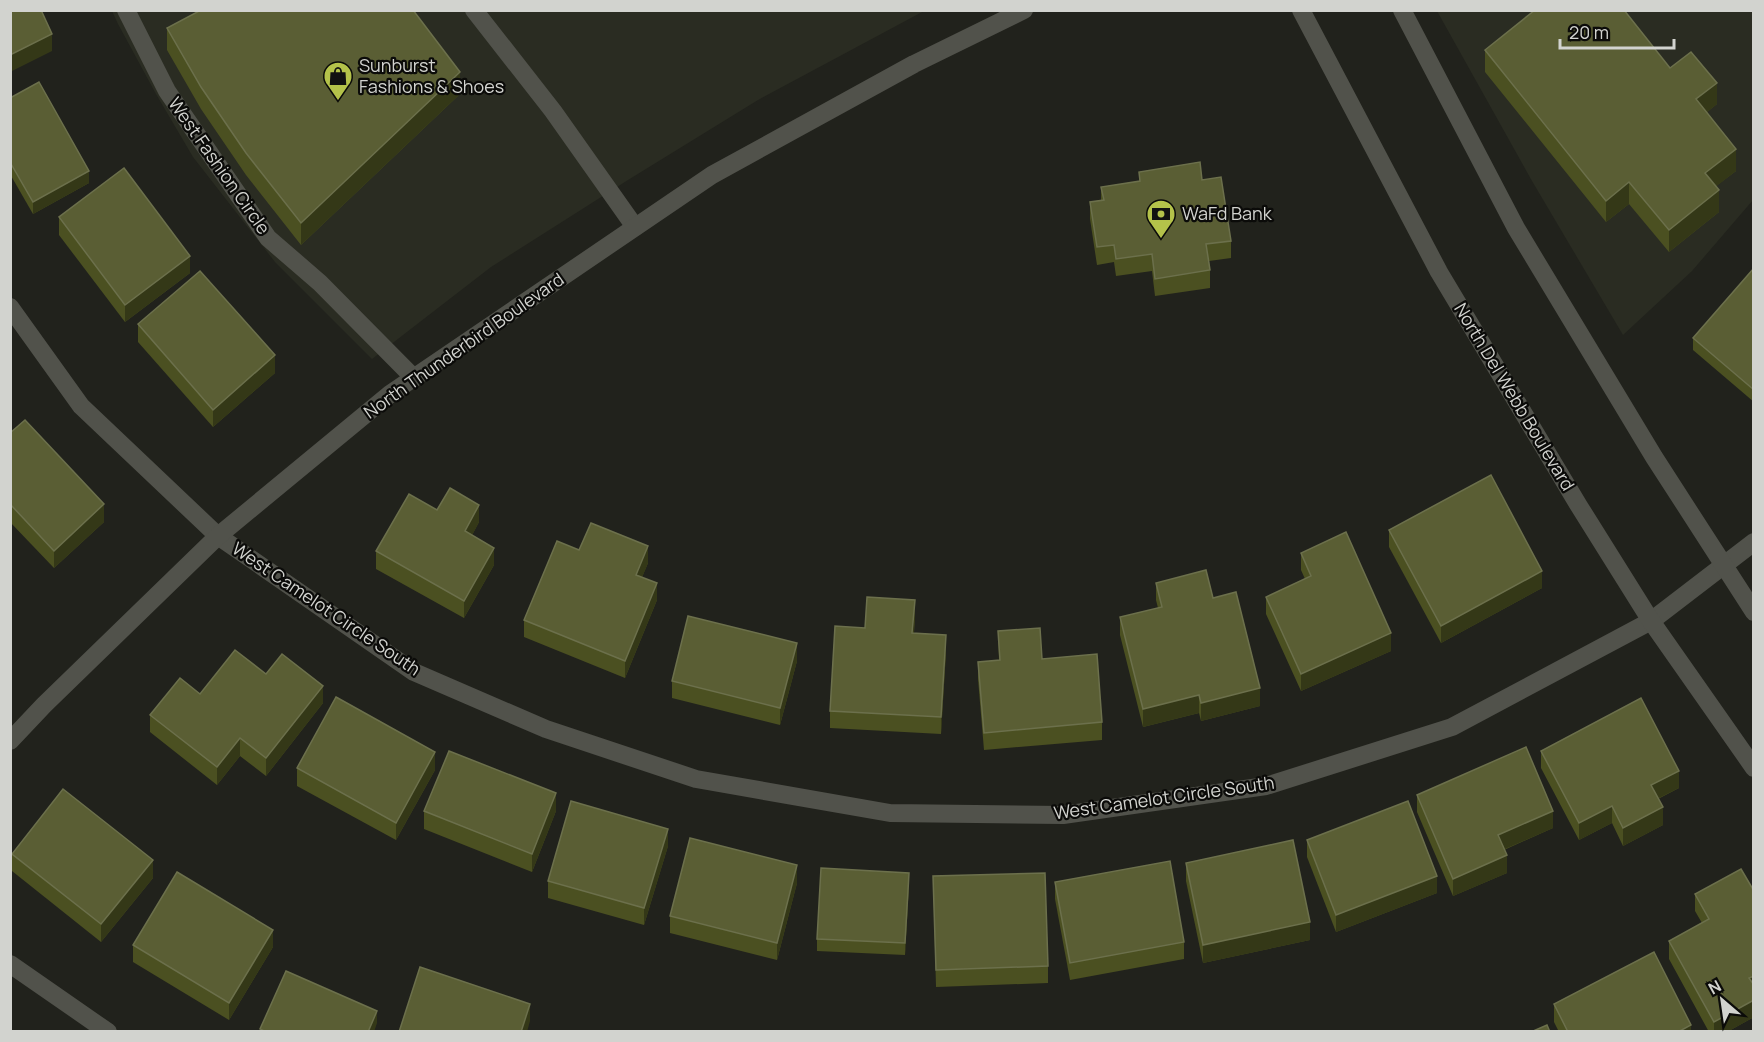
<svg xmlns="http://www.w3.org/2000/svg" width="1764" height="1042" viewBox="0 0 1764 1042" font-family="Manrope,sans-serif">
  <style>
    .built { fill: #2a2c22 }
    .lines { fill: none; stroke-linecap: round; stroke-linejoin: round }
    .lane { stroke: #51524b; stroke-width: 18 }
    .street { stroke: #51524b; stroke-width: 18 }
    .secondary { stroke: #51524b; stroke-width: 18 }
    .wall { fill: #4b5021 }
    .shaded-wall { fill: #343817 }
    .building { fill: #5a5e34; stroke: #6c704c; stroke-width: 1.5 }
    .labels { text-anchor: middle; stroke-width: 4.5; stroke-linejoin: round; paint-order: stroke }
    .poi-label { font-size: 18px; fill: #d2d3cf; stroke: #0b0b09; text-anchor: start }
    .street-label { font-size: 18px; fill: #d2d3cf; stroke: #0b0b09 }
  </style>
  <rect width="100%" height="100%" fill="#21221c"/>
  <!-- built -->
  <g class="built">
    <polygon points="112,11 924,11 758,100 628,180 491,267 372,359 275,262 193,157 156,94 118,24"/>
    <polygon points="1437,11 1753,11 1753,200 1692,271 1623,335 1532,181"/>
  </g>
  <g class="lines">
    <!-- lane -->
    <polyline class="lane" points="474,10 553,111 635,227"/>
    <!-- street -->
    <g class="street">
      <polyline points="126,10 167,91 268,238 320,283 414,378"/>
      <polyline points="10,307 81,406 218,536 414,672 546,729 696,779 890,813 1063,815 1266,786 1452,727 1651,621 1754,542"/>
      <polyline points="10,964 108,1032"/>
    </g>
    <!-- secondary -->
    <g class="secondary">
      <polyline points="1301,10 1439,272 1579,506 1651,621 1754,768"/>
      <polyline points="1402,10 1516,228 1654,457 1754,612"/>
      <polyline points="10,741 44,705 218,536 390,394 712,175 914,64 1024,10"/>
    </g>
  </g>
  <!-- wall -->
  <g class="wall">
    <polygon points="197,10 413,10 460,94 301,245 246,175 201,109 167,50 167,28 197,12"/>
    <polygon points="1485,50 1670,68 1717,104 1707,112 1736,171 1716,186 1719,212 1669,252 1629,204 1606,222 1485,72"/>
    <polygon points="10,98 89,183 33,214 10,174"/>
    <polygon points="1139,172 1202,180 1231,241 1231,258 1209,261 1210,270 1210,288 1155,296 1152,271 1116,276 1114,262 1097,265 1090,219 1090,202 1101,200 1101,187 1139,181"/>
    <polygon points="59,217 190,273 125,322 59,235"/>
    <polygon points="1754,268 1754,402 1693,350 1693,338"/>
    <polygon points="138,324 275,373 213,427 138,342"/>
    <polygon points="10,433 104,522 54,568 10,522"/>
    <polygon points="437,510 479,522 472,535 494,565 464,618 376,569 376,551"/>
    <polygon points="1389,530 1542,588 1441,643 1389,547"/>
    <polygon points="579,550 648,563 642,577 657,600 625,678 524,637 524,620"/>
    <polygon points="1301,553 1391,651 1301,691 1266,614 1266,597 1305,579 1301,570"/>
    <polygon points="1156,583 1213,598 1260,706 1201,721 1199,713 1143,727 1120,635 1120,617 1158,608 1156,600"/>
    <polygon points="915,617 914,633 946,652 941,734 830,728 830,711 865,628"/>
    <polygon points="998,631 1042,659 1102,722 1102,740 984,750 978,679 978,662 999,660"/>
    <polygon points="797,661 780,725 672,698 672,681"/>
    <polygon points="266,674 323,703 266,776 240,756 217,785 150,732 150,715 200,694"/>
    <polygon points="1541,751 1679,788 1658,799 1663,825 1623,846 1612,823 1579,840 1541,768"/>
    <polygon points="297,768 435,770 396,840 297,786"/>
    <polygon points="1417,795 1553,828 1504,850 1507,873 1453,896 1417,812"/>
    <polygon points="424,811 556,811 532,872 424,829"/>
    <polygon points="1307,840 1437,893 1336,932 1307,857"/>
    <polygon points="668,846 644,925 548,898 548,881"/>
    <polygon points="12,854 153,878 101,942 12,871"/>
    <polygon points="1186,863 1310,940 1203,963 1186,881"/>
    <polygon points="933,876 1048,966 1048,983 936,987"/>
    <polygon points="1055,882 1184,942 1184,959 1070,980 1055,899"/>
    <polygon points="797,883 777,960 670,933 670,916"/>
    <polygon points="909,885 905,955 817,951 817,939"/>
    <polygon points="1754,891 1754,1017 1727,1032 1709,1032 1669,959 1669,941 1702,923 1695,911 1695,894"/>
    <polygon points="133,945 273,947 229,1020 133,962"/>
    <polygon points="1554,1004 1691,1032 1559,1032 1554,1022"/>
  </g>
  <!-- shaded-wall -->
  <g class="shaded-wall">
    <polygon points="52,34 52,51 10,72 10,55"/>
    <polygon points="460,72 460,94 301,245 301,223"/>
    <polygon points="1717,83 1717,104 1696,121 1696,99"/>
    <polygon points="1736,149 1736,171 1705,195 1705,173"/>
    <polygon points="89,171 89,183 33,214 33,202"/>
    <polygon points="1629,182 1629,204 1606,222 1606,201"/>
    <polygon points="1719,190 1719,212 1669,252 1669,230"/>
    <polygon points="190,256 190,273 125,322 125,305"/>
    <polygon points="275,355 275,373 213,427 213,410"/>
    <polygon points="104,504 104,522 54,568 54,551"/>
    <polygon points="479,505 479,522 465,549 465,531"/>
    <polygon points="648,546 648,563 636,592 636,575"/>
    <polygon points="494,548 494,565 464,618 464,601"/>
    <polygon points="1542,571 1542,588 1441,643 1441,626"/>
    <polygon points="657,583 657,600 625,678 625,661"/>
    <polygon points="915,600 915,617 912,650 912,633"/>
    <polygon points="1391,633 1391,651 1301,691 1301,674"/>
    <polygon points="946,635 946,652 941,734 941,717"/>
    <polygon points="797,643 797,661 780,725 780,708"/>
    <polygon points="323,686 323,703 266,776 266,758"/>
    <polygon points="1260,688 1260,706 1201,721 1201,703"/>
    <polygon points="1199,695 1199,713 1143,727 1143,709"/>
    <polygon points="240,738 240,756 217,785 217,767"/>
    <polygon points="435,752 435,770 396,840 396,823"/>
    <polygon points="1679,771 1679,788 1651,802 1651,785"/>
    <polygon points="556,793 556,811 532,872 532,854"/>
    <polygon points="1612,806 1612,823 1579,840 1579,823"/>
    <polygon points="1663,807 1663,825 1623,846 1623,828"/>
    <polygon points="1553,811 1553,828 1498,852 1498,835"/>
    <polygon points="668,829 668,846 644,925 644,908"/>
    <polygon points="1507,855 1507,873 1453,896 1453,879"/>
    <polygon points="153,860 153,878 101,942 101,924"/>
    <polygon points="797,865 797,883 777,960 777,943"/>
    <polygon points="909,873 909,885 905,955 905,943"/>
    <polygon points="1437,876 1437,893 1336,932 1336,915"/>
    <polygon points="1310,922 1310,940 1203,963 1203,945"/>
    <polygon points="273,930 273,947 229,1020 229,1003"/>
    <polygon points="1754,976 1754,993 1749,978"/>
    <polygon points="1754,1000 1754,1017 1727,1032 1714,1032 1714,1022"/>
    <polygon points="530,1004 530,1021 527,1032 521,1032"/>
    <polygon points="377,1011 377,1023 374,1032 368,1032"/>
    <polygon points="1691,1025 1691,1032 1678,1032"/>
  </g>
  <!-- building -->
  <g class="building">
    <polygon points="10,10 41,10 52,34 10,55"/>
    <polygon points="201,10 413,10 460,72 301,223 246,153 201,87 167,28"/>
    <polygon points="1535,10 1624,10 1670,68 1691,52 1717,83 1696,99 1736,149 1705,173 1719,190 1669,230 1629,182 1606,201 1485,50"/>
    <polygon points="39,82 89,171 33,202 10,162 10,98"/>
    <polygon points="1200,162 1202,180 1221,177 1231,241 1206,244 1210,270 1155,279 1152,254 1116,259 1114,245 1097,247 1090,202 1104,200 1101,187 1140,181 1139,172"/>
    <polygon points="124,168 190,256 125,305 59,217"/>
    <polygon points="1754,268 1754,390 1693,338"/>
    <polygon points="200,271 275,355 213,410 138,324"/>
    <polygon points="25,420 104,504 54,551 10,504 10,433"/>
    <polygon points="1491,475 1542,571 1441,626 1389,530"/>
    <polygon points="450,488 479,505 465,531 494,548 464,601 376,551 409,494 437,510"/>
    <polygon points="591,523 648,546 636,575 657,583 625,661 524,620 557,541 579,550"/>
    <polygon points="1346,532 1391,633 1301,674 1266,597 1311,576 1301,553"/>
    <polygon points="1206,570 1213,598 1236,592 1260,688 1201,703 1199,695 1143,709 1120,617 1162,607 1156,583"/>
    <polygon points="867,597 915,600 912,633 946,635 941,717 830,711 835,626 865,628"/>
    <polygon points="688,616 797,643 780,708 672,681"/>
    <polygon points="1040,628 1042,659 1097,654 1102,722 984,733 978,662 1000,660 998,631"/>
    <polygon points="235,650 266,674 282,654 323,686 266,758 240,738 217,767 150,715 180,678 200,694"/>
    <polygon points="336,697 435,752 396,823 297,768"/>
    <polygon points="1641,698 1679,771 1651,785 1663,807 1623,828 1612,806 1579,823 1541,751"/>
    <polygon points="1526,747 1553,811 1498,835 1507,855 1453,879 1417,795"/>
    <polygon points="449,751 556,793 532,854 424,811"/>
    <polygon points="63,789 153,860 101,924 12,854"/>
    <polygon points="571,801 668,829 644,908 548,881"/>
    <polygon points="1408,801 1437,876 1336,915 1307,840"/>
    <polygon points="690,838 797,865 777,943 670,916"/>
    <polygon points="1293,840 1310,922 1203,945 1186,863"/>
    <polygon points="1170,861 1184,942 1070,963 1055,882"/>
    <polygon points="821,868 909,873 905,943 817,939"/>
    <polygon points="1741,869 1754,891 1754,976 1749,978 1754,985 1754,1000 1714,1022 1669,941 1709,919 1695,894"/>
    <polygon points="177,872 273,930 229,1003 133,945"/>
    <polygon points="1045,873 1048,966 936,970 933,876"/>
    <polygon points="1654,952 1691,1025 1678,1032 1568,1032 1554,1004"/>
    <polygon points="420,967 530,1004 521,1032 399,1032"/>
    <polygon points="286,971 377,1011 368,1032 266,1032 260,1029"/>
    <polygon points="1547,1025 1550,1032 1531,1032"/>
  </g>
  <!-- icons -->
  <defs>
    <g id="shop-pin" transform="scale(1.5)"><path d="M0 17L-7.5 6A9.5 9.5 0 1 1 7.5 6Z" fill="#b4c24a" stroke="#0b0b09"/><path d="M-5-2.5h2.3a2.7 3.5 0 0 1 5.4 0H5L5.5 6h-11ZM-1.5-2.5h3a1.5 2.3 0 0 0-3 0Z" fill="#111"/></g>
    <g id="bank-pin" transform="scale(1.5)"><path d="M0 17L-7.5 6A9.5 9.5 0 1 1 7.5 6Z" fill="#b4c24a" stroke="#0b0b09"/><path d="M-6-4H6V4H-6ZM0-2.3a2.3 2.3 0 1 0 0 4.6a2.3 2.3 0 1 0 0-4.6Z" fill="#111"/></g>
  </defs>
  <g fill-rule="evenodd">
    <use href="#shop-pin" x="338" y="76"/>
    <use href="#bank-pin" x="1161" y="214"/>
  </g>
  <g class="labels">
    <!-- poi labels -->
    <g class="poi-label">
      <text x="359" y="72">Sunburst<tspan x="359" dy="21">Fashions &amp; Shoes</tspan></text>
      <text x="1182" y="220">WaFd Bank</text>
    </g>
    <!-- street labels -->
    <g class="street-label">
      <text transform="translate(219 166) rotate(55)" y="6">West Fashion Circle</text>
      <text transform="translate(464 346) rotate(-35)" y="6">North Thunderbird Boulevard</text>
      <text transform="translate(1514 397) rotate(59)" y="6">North Del Webb Boulevard</text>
      <text transform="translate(326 609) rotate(34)" y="6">West Camelot Circle South</text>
      <text transform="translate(1164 798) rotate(-8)" y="6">West Camelot Circle South</text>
    </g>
  </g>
  <!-- border -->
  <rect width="1764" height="1042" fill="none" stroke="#d2d3cf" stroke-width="24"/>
  <!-- north arrow -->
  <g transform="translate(1722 1000) rotate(331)" stroke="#0b0b09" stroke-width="4.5" paint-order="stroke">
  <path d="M0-4.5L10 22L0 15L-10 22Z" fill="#d2d3cf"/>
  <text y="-9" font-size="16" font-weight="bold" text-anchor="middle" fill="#d2d3cf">N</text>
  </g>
  <!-- scale -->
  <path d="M1560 39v9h114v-9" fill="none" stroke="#d2d3cf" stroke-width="3"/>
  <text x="1569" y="39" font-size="18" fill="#d2d3cf" stroke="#0b0b09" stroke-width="4.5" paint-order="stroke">20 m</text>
</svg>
